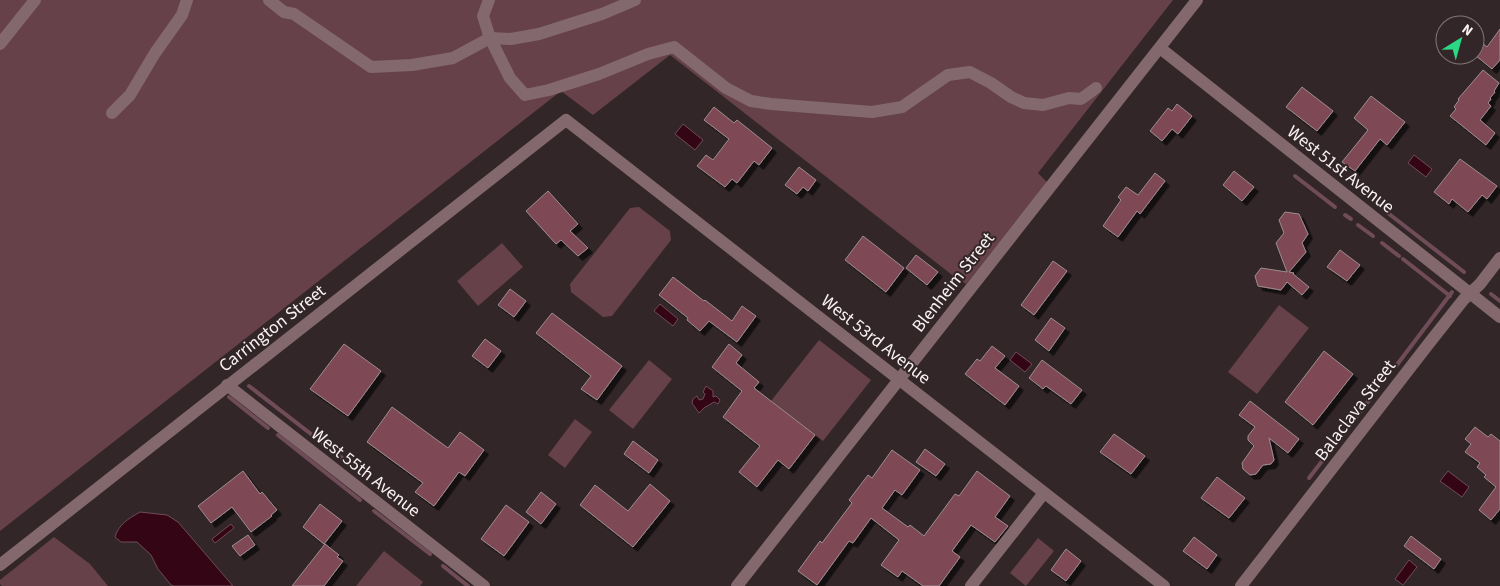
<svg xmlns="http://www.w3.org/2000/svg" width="1500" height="586" viewBox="0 0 1500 586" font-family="'Source Sans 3',sans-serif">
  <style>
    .green { fill: #664149 }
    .water { fill: #340515; stroke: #6f4c58 }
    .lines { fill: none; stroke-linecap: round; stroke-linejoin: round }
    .stream { stroke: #6f4c58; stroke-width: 4 }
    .building { fill: #7e4854; stroke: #9d8d90; filter: url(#shadow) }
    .minor { stroke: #83696d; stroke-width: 12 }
    .labels { text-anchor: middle; stroke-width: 4; stroke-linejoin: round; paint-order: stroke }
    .street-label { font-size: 18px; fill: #faf1f3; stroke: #322628 }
  </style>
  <defs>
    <filter id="shadow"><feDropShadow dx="4.5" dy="4.5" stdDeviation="0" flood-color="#0009"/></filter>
  </defs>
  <rect width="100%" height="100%" fill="#322628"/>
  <!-- green -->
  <g class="green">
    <polygon points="0,0 1173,0 1038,173 1047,182 966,284 957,277 956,278 670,55 593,115 561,91 0,531"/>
    <polygon points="639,207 670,231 671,240 612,316 603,317 571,292 570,284 630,208"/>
    <polygon points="502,243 523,267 478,306 457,281"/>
    <polygon points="1279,305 1309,328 1257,394 1228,372"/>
    <polygon points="819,340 871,380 823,441 771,401"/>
    <polygon points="649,360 672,379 633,429 609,410"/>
    <polygon points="575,419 592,432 565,468 548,455"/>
    <polygon points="54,537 90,564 108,586 2,586 0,584 0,580"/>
    <polygon points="1038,538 1054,551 1026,586 1010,573"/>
    <polygon points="384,551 423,582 420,586 356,586"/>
  </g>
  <!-- water -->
  <g class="water">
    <polygon points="683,124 703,140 695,150 675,134"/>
    <polygon points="1414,155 1432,169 1426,177 1408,163"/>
    <polygon points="660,304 678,319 673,326 654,311"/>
    <polygon points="1016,352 1032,364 1025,372 1010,360"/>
    <polygon points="706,386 713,391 713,397 716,396 720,400 718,404 714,402 704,408 699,413 692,403 693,399 697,396 699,400 703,399 705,394 703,392"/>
    <polygon points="1448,471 1469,487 1462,497 1440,481"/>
    <path d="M 140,512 L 167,515 L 178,522 L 233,586 L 174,586 L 171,585 L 158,569 L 151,555 L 137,542 L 121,542 L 115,537 C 119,524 128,519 140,512 Z"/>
    <polygon points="231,524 234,528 215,543 212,539"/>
    <polygon points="1409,560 1417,567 1403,585 1395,579"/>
  </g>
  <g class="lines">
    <!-- stream -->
    <g class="stream">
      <polyline points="1295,176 1335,207"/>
      <polyline points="1384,210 1464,272"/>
      <polyline points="1345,215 1351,219"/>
      <polyline points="1358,225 1373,236"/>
      <polyline points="1382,243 1399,256"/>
      <polyline points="1403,259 1450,296"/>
      <polyline points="1491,294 1500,301"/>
      <polyline points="1396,366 1452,292"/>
      <polyline points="249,386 342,458"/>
      <polyline points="229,397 268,428"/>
      <polyline points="278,435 360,500"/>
      <polyline points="1309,478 1373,395"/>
      <polyline points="374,511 430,554"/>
      <polyline points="443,566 468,586"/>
    </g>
  </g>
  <!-- building -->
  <g class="building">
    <polygon points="1500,29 1500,60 1492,69 1475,55 1475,37 1487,47"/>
    <polygon points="1483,70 1499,83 1494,91 1495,92 1490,98 1491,99 1488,103 1491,106 1480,120 1495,133 1486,145 1450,116 1456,109 1454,107 1459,100 1458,99"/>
    <polygon points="1302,87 1333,111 1317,131 1286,107"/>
    <polygon points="1371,96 1405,122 1387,145 1380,139 1355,171 1342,162 1368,130 1354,118"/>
    <polygon points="1177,104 1192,116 1178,134 1172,129 1162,141 1150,131 1168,108 1172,111"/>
    <polygon points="714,107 734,123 737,120 772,148 759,165 754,161 737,183 732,179 725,187 697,166 706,155 713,160 729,139 704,120"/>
    <polygon points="1460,159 1497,186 1487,199 1482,195 1468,212 1452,199 1449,204 1434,192"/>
    <polygon points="799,167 816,180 808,191 803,187 797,194 785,185"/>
    <polygon points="1234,171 1254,187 1242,201 1223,185"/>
    <polygon points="1155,173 1165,181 1140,214 1137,211 1118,237 1103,226 1121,200 1118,197 1126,187 1138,195"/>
    <polygon points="548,191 578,224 570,231 588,248 578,256 561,240 556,244 526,211"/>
    <polygon points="1285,212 1299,214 1308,234 1302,243 1306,252 1289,272 1294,273 1293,274 1309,287 1302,295 1287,282 1281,290 1258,286 1255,276 1261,268 1287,272 1276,243 1284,233 1279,220"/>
    <polygon points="863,236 904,268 886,292 845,260"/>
    <polygon points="1340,250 1360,265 1347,281 1327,267"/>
    <polygon points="916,255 938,272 927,285 906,268"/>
    <polygon points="1053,261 1067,271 1034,315 1021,305"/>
    <polygon points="673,277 704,301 705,300 732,321 742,306 756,316 737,342 709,321 700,331 687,320 688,318 659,295"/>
    <polygon points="510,289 526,301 514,317 498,305"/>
    <polygon points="552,313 622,366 597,400 581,389 591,376 536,333"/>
    <polygon points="1051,318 1065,328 1049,351 1035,340"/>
    <polygon points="485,339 501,351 488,368 472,356"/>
    <polygon points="344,344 381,371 348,416 310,389"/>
    <polygon points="729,344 742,355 736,363 759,382 754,388 815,435 789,469 778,460 757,487 739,472 760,446 723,417 742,391 712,367"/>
    <polygon points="992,346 1005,356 995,368 1019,386 1005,405 965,374 977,359 980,361"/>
    <polygon points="1324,351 1353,374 1313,425 1285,402"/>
    <polygon points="1042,360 1082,390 1071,404 1046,386 1043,389 1029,378"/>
    <polygon points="1250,401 1299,439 1288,453 1269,438 1274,460 1271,464 1263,465 1256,474 1250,475 1243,469 1242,463 1254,446 1248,440 1248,436 1255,427 1239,415"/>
    <polygon points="392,407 448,448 460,432 484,450 465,476 459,472 434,506 415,492 423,483 367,442"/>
    <polygon points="1475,427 1488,437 1491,434 1500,441 1500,509 1491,520 1479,510 1496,487 1484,477 1486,475 1477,467 1480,463 1465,452 1471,444 1465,439"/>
    <polygon points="1114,434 1145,456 1131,474 1100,452"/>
    <polygon points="633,441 658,460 649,473 624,454"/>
    <polygon points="925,449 945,464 936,476 916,462"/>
    <polygon points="892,450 920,470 902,495 895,490 882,508 908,527 910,525 924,536 955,494 959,496 977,471 1010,496 995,517 1008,526 995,542 971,525 952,551 960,557 939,586 923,586 902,571 898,577 881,565 899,540 871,518 853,543 849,541 817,585 798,571 820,541 822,543 852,503 849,500 868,475 872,478"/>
    <polygon points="243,471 260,494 262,492 277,510 271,515 272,516 251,532 232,507 211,523 198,506"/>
    <polygon points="1217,477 1245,498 1229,518 1201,498"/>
    <polygon points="650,484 670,501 633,547 580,505 595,485 628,511"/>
    <polygon points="541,492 556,504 541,524 526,512"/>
    <polygon points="320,504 342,521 324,544 303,527"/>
    <polygon points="506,505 529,522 504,556 481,539"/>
    <polygon points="248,535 255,545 240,556 232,546"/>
    <polygon points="1411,536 1441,559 1434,569 1404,546"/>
    <polygon points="1194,537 1217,555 1207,569 1183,551"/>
    <polygon points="325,544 339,555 337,557 343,561 324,586 292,586"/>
    <polygon points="1066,549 1081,561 1066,581 1051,570"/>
  </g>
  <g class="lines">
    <!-- minor -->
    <g class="minor">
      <polyline points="269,0 284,12 294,14 371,67 412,65 453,58 490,38 511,39 539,34 602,14 635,0"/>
      <polyline points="489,0 483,16 490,38 510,78 525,95 549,90 599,74 648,54 674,47 726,88 751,101 771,104 872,112 902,107 948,75 970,72 991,83 1011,97 1024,103 1043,105 1069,98 1081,99 1096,88"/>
      <polyline points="0,44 35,0"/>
      <polyline points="1160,48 1500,317"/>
      <polyline points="112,113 130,95 155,53 182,15 187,0"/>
      <polyline points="227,385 484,586"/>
      <polyline points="0,565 566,120 1164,586"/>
      <polyline points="737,586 1197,0"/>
      <polyline points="971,586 1044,493"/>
      <polyline points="1241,586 1430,342 1464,299 1480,284 1500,258"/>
    </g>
  </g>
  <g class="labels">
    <!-- street labels -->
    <g class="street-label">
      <text transform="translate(1341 169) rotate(38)" y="6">West 51st Avenue</text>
      <text transform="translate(953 282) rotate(-52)" y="6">Blenheim Street</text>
      <text transform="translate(272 328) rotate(-38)" y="6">Carrington Street</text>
      <text transform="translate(876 339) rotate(38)" y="6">West 53rd Avenue</text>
      <text transform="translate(1355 410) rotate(-53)" y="6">Balaclava Street</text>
      <text transform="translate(366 472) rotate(38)" y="6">West 55th Avenue</text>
    </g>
  </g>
  <!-- north arrow -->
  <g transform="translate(1460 40) rotate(37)"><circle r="24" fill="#322628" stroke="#827779"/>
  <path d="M0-4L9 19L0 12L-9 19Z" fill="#2bd884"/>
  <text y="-8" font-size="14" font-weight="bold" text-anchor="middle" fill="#faf1f3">N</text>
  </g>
</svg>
